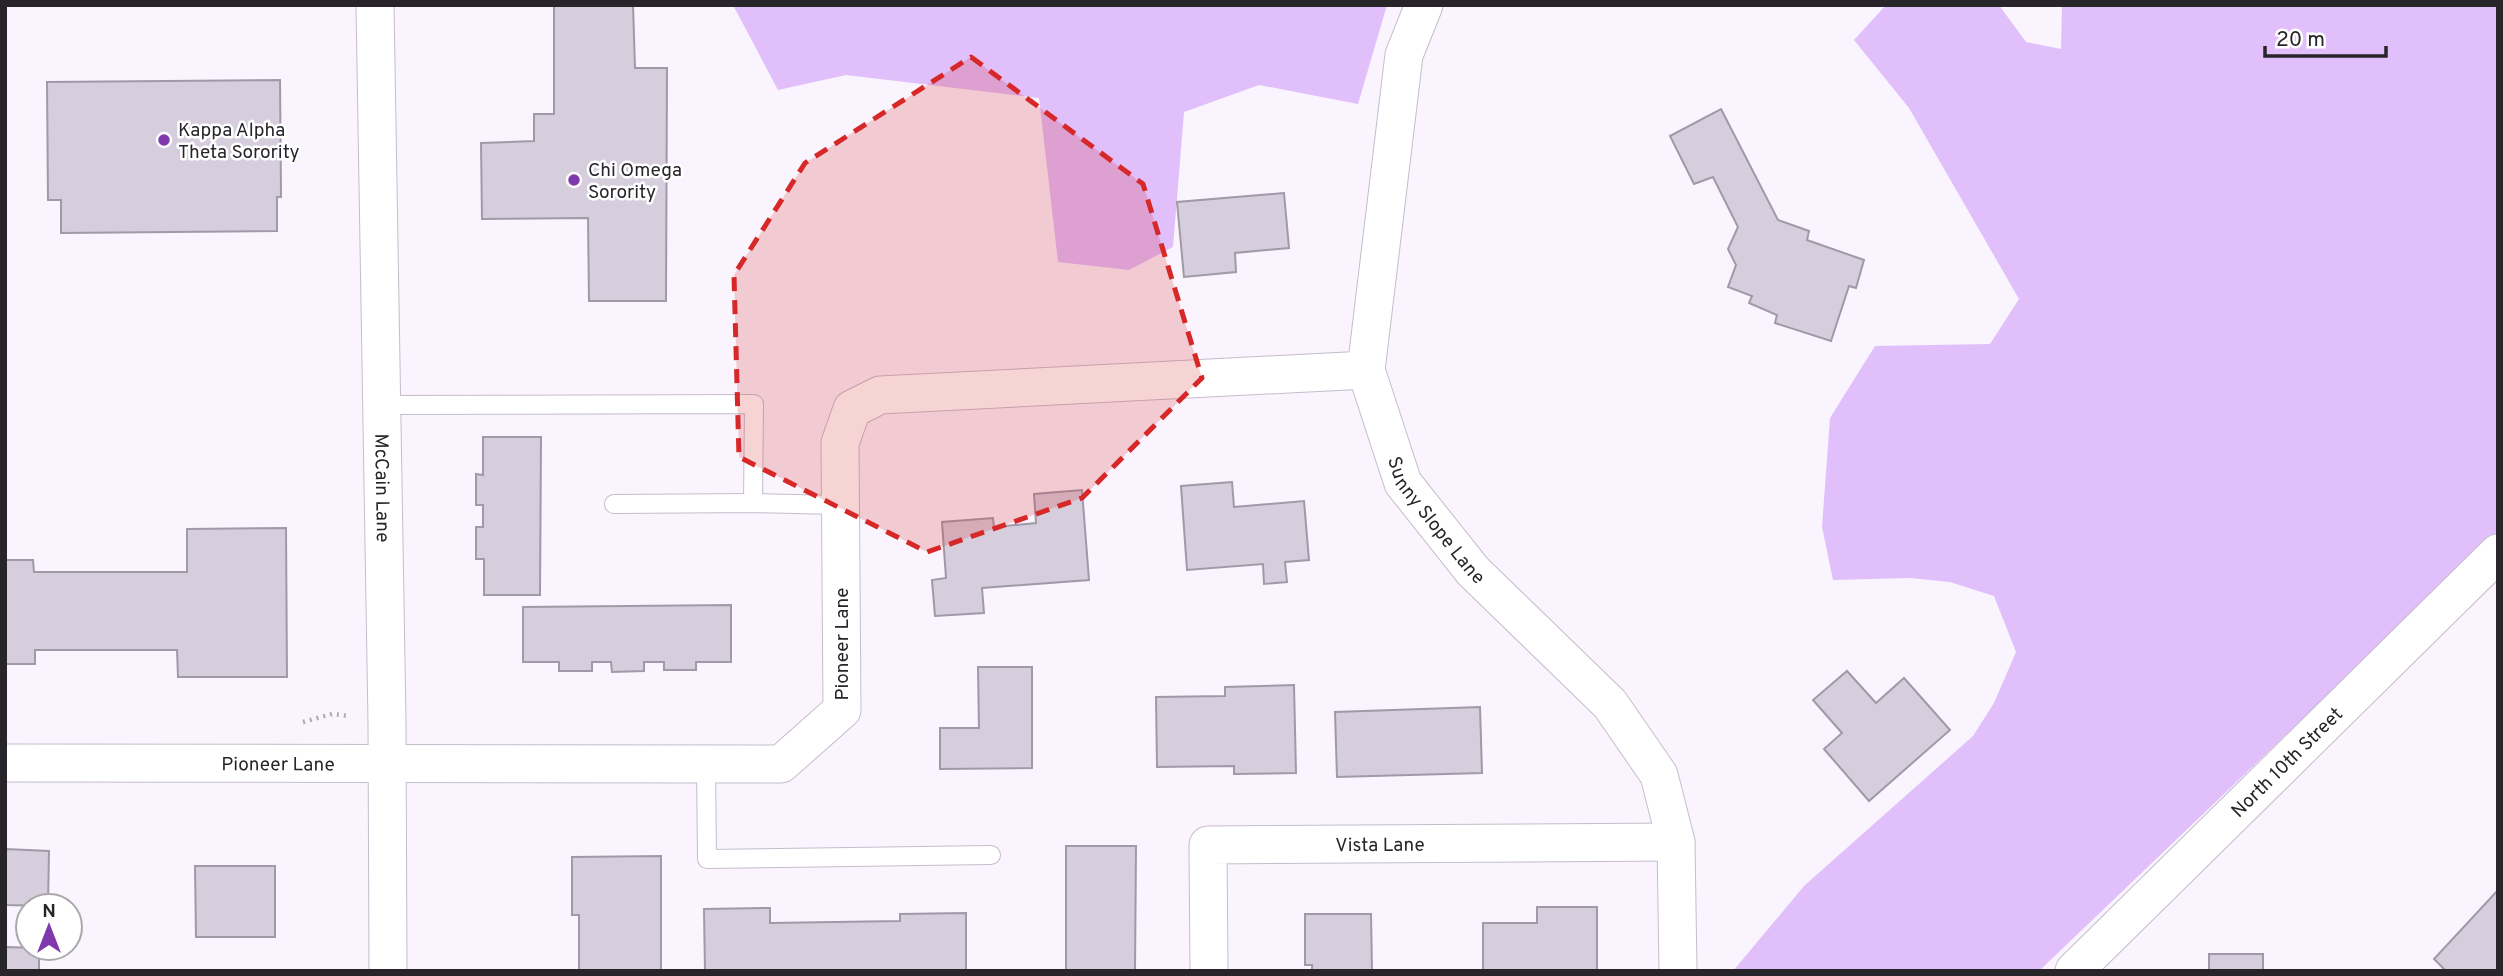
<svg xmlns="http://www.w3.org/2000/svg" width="2503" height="976" viewBox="0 0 2503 976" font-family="Overpass,sans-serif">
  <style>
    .green { fill: #e0bffb }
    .building { fill: #d6cedd; stroke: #a099a7; stroke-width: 2 }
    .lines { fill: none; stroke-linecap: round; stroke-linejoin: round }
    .service-casing { stroke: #c5bdcc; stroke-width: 20 }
    .minor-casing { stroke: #c5bdcc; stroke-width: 39 }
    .path { stroke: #afabb2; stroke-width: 4.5; stroke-dasharray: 2 5; stroke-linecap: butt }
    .service { stroke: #fff; stroke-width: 18 }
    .minor { stroke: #fff; stroke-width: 37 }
    .marked { fill: #d62828; fill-opacity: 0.2; stroke: #d62828; stroke-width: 5; stroke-dasharray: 14 9; stroke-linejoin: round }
    .poi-dot { fill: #7f39ad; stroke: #fff; stroke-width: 2.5 }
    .labels { text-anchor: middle; stroke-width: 5; stroke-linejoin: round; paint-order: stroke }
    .poi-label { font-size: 19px; fill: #28252a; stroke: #fff; text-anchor: start }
    .street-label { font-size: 19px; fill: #28252a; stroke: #fff }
  </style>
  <rect width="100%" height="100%" fill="#f9f4fd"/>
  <!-- green -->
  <g class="green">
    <polygon points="733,5 1387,5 1358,104 1259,85 1184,112 1173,247 1129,270 1058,262 1039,98 846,75 778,90"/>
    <polygon points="1886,5 1999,5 2026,42 2061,49 2062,5 2498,5 2498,532 2039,971 1733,971 1804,886 1973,736 1994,703 2016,652 1994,596 1950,582 1910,578 1833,580 1822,527 1830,418 1875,346 1990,344 2019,299 1909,108 1854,40"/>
  </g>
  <!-- building -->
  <g class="building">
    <polygon points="554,5 633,5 635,68 667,68 666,301 589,301 588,218 482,219 481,143 534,141 534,114 554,114"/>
    <polygon points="280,80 281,197 277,197 277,231 61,233 61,200 48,200 47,82"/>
    <polygon points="1721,109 1778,220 1809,231 1807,240 1864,260 1856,288 1849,286 1831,341 1775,323 1777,315 1749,303 1752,296 1728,287 1736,265 1728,249 1738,227 1713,177 1694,184 1670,136"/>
    <polygon points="1284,193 1289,248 1235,253 1236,272 1184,277 1177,202"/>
    <polygon points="483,437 541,437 540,595 484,595 484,559 476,559 476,527 483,527 483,505 476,505 476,474 483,475"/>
    <polygon points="1232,482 1234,507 1304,501 1309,560 1285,562 1287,582 1264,584 1263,564 1187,570 1181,486"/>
    <polygon points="1082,490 1089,580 982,588 984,613 935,616 932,580 946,578 942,522 993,518 994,527 1036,523 1034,494"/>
    <polygon points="286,528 287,677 178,677 177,650 35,650 35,664 5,664 5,560 33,560 34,572 187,572 187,529"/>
    <polygon points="731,605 731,662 696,662 696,670 664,670 664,662 644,662 644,671 612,672 611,662 592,662 592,671 559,671 559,662 523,662 523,607"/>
    <polygon points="978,667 1032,667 1032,768 940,769 940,728 979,728"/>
    <polygon points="1847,671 1876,703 1904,678 1950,730 1869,801 1824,749 1842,733 1813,700"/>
    <polygon points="1294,685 1296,773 1234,774 1234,766 1157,767 1156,697 1225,696 1225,687"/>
    <polygon points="1480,707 1482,773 1337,777 1335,712"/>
    <polygon points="1066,846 1136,846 1135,971 1066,971"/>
    <polygon points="5,849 49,851 48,906 5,905"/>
    <polygon points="661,856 661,971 579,971 579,915 572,915 572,857"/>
    <polygon points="195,866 275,866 275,937 196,937"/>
    <polygon points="2498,890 2498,971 2446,971 2434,959"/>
    <polygon points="1537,907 1597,907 1597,971 1483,971 1483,923 1537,923"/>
    <polygon points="770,908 770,923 900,921 900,914 966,913 966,971 705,971 704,909"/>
    <polygon points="1305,914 1371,914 1372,971 1312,971 1312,965 1305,965"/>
    <polygon points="5,947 39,948 39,971 5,971"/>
    <rect x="2209" y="954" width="54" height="17"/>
  </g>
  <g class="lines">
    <!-- service casing -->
    <g class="service-casing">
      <g id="service">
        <polyline points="381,405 754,404 753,503"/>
        <polyline points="614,504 753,503 840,505"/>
        <polyline points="706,764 707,859 991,855"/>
      </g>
    </g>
    <!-- minor casing -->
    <g class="minor-casing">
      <g id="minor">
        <path id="s1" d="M 375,5 L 387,722 L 388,971"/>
        <path id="s2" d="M 1424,5 L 1404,55 L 1366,370 L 1403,483 L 1473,571 L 1610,704 L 1659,775 L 1676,842 L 1678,971"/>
        <path id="s3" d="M 5,763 L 781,764 L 842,710 L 840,443 L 852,409 L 880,395 L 1366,370"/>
        <path id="s4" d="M 1209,971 L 1208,845 L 1676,842"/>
        <path id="s5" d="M 2074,971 L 2498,553"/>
      </g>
    </g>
    <!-- path -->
    <polyline class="path" points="303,722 332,714 349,716"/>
    <!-- service -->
    <use href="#service" class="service"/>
    <!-- minor -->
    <use href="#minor" class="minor"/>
  </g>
  <!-- marked area -->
  <path class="marked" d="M 971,57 L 1143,184 L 1202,378 L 1082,498 L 927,552 L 739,457 L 734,275 L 805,163 Z"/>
  <!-- markers -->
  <g class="poi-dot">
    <circle cx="164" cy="140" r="7"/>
    <circle cx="574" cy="180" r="7"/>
  </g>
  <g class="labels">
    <!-- poi labels -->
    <g class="poi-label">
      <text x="178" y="136">Kappa Alpha<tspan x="178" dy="22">Theta Sorority</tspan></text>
      <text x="588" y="176">Chi Omega<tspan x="588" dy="22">Sorority</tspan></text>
    </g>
    <!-- street labels -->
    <g class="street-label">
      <text dy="7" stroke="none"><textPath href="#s1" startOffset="483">McCain Lane</textPath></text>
      <text dy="7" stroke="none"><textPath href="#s2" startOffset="539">Sunny Slope Lane</textPath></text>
      <text transform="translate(841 644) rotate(-90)" y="7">Pioneer Lane</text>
      <text dy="7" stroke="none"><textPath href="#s5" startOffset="298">North 10th Street</textPath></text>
      <text dy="7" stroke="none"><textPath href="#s3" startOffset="273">Pioneer Lane</textPath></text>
      <text dy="7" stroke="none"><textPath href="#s4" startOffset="298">Vista Lane</textPath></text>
    </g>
  </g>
  <!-- border -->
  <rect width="2503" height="976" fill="none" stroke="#28252a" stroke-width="14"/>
  <!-- north arrow -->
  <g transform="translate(49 927)"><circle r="33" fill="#ffffff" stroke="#a9a8aa" stroke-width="2"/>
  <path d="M0-5L12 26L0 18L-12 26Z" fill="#7f39ad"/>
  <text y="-10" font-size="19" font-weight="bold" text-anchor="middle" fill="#28252a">N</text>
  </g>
  <!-- scale -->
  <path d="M2265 46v10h121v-10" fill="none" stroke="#28252a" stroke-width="3.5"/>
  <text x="2276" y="46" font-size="21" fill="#28252a" stroke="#ffffff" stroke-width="5" paint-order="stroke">20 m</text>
</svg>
